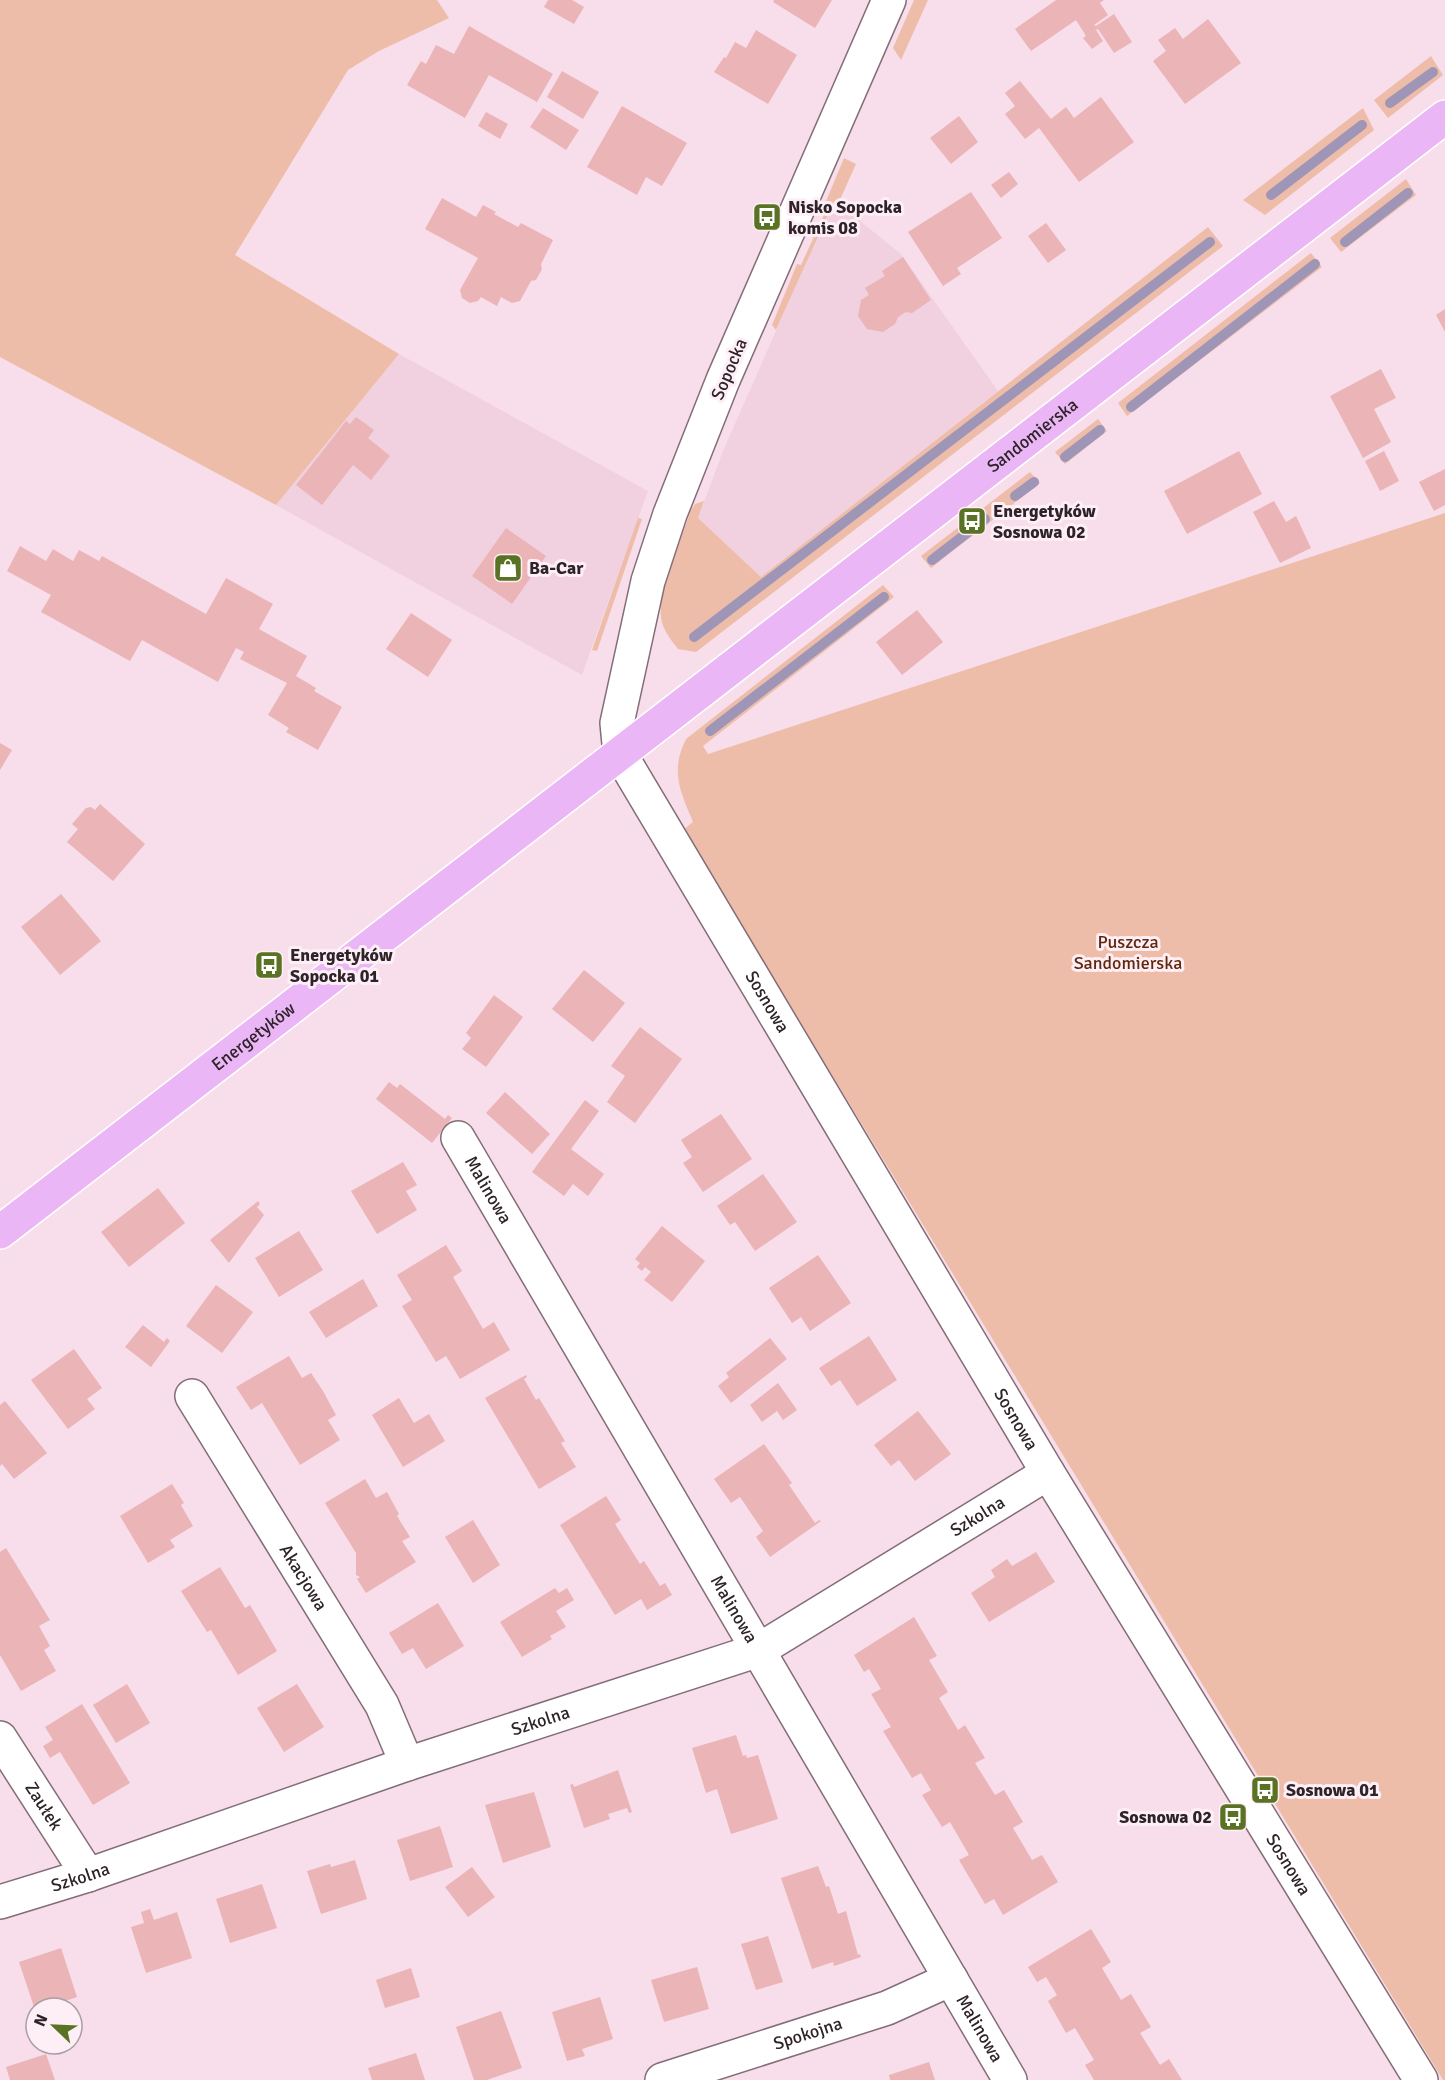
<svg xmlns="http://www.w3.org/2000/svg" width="1445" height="2080" viewBox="0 0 1445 2080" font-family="Signika,sans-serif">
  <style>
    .built { fill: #f1d0df }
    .green { fill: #eebdaa }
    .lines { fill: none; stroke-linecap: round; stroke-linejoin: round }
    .stream { stroke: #9f96b7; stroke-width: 10 }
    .building { fill: #ebb4b7 }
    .minor-casing { stroke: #836d77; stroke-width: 36 }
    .major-casing { stroke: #fff; stroke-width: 36 }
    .minor { stroke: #fff; stroke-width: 33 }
    .major { stroke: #ebb6f5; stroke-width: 33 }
    .labels { text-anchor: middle; stroke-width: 6; stroke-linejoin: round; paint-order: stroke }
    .poi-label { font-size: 18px; font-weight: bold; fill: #2d2328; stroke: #feeff6; text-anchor: start }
    .street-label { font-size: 18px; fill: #2d2328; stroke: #feeff6 }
    .park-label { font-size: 18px; fill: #61270b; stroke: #feeff6 }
  </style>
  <rect width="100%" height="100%" fill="#f8deea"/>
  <!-- built -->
  <g class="built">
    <polygon points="834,200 901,254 998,391 761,577 698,518 723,451"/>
    <polygon points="399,354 648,491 582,675 276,505"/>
  </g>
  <!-- green -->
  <g class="green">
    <polygon points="0,0 437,0 449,18 379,51 348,70 235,255 399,354 276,505 0,357"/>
    <polygon points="914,0 928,0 901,60 893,48"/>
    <polygon points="1431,56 1443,75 1388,118 1374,100"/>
    <polygon points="1363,108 1374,130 1265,215 1243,200"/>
    <polygon points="844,158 856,164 838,204 834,201 776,330 772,325 797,264 801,265 824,215 824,206"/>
    <polygon points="1406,179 1416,195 1341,252 1330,238"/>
    <path d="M 1208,227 L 1223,246 L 696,652 L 678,649 C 671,640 662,629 661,617 C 658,590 682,536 691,510 L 695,504 L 704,501 L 698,518 L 761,577 Z"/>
    <polygon points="1311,253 1322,267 1127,416 1118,403"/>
    <polygon points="1098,419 1107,431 1065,464 1055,452"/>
    <polygon points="1030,472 1040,483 931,568 921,556"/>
    <path d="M 1445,513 L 1445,2080 L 1443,2080 L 683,830 L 693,822 C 680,791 670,771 686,739 L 883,585 L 894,597 L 703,746 L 708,754 Z"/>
    <polygon points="638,518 642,519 597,651 592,650"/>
  </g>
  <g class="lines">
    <!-- stream -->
    <g class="stream">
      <polyline points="1390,103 1433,72"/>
      <polyline points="1271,195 1362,125"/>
      <polyline points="1345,242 1408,193"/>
      <polyline points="1131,407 1315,264"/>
      <polyline points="1065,457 1100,430"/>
      <polyline points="1015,496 1034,482"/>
      <polyline points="932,560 985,519"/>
      <polyline points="694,637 1210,242"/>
      <polyline points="710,731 884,597"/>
    </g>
  </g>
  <!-- building -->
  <g class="building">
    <polygon points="548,0 572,0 584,7 574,24 544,7"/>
    <polygon points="774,0 832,0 815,28 773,2"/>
    <polygon points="1056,0 1104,0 1100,3 1108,15 1094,25 1096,26 1114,14 1132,42 1114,53 1098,29 1096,30 1103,41 1092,49 1083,38 1086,36 1076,20 1031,51 1015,29"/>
    <polygon points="1208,19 1241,63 1185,104 1153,61 1166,51 1158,40 1175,28 1183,39"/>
    <polygon points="469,26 553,74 537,102 489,75 465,118 407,85 421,61 426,64 436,45 454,54"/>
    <polygon points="756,30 797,55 768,104 714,72 724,57 726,58 735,42 746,48"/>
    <polygon points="562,71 599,92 583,119 547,97"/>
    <polygon points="1020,81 1051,119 1066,107 1074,118 1101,97 1134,142 1079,182 1039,128 1025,139 1005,114 1015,106 1005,93"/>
    <polygon points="622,106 687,143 662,186 646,177 637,195 587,167"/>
    <polygon points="543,108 579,130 566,150 530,127"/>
    <polygon points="486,112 508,124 500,139 478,126"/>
    <polygon points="959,116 978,142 951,164 930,138"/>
    <polygon points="1009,172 1018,184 1001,198 991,185"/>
    <polygon points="971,192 1002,238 957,268 961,274 943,286 908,232"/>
    <polygon points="442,198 476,217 483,205 496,212 494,214 518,227 521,223 553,240 541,264 542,269 536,280 531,281 520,301 512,303 501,297 497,306 481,297 478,301 470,303 462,298 460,290 478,258 425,229"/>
    <polygon points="1046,223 1066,250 1048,263 1028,236"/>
    <polygon points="903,257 931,300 912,313 906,312 898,317 895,324 883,332 867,329 858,316 861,300 869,295 865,288 885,276 882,271"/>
    <polygon points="1445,309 1445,332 1436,315"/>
    <polygon points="1381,369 1396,398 1374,409 1391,442 1363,458 1330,396"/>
    <polygon points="356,417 374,430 368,438 390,456 371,480 353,465 322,505 296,485 346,421 350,424"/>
    <polygon points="1239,451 1262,494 1187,534 1164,491"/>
    <polygon points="1384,451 1399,481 1380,491 1365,461"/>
    <polygon points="1445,469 1445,505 1434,511 1419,482"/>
    <polygon points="1274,501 1286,522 1296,516 1311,548 1280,563 1253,512"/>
    <polygon points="506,528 546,556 512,604 472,576"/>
    <polygon points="20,546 46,561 53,549 73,561 79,550 99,561 102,556 206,614 226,578 273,604 259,629 307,656 296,676 316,688 314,691 342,707 318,750 286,732 289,728 268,715 287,683 240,659 244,652 236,648 218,682 142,640 130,661 41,612 51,595 7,571"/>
    <polygon points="917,610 943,642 902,675 876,642"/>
    <polygon points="411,613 452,640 428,677 386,649"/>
    <polygon points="0,743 12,750 0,770"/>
    <polygon points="100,804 145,844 113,881 67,842 78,829 72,824 86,808 91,807 95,810"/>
    <polygon points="61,894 101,941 60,975 21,927"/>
    <polygon points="584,970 625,1003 593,1042 552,1009"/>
    <polygon points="494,995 523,1017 486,1067 462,1049 471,1038 466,1033"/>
    <polygon points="640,1027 682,1059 635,1123 607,1102 625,1076 611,1066"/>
    <polygon points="389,1082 397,1088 400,1084 445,1119 448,1115 452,1118 432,1143 376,1099"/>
    <polygon points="505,1092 550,1134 532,1154 486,1113"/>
    <polygon points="585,1100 599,1111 571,1149 604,1174 588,1196 573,1184 564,1196 532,1172"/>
    <polygon points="721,1114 752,1159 703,1192 683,1163 692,1157 681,1140"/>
    <polygon points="403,1162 417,1185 406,1191 417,1210 377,1234 351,1191"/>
    <polygon points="763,1174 797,1222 755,1251 735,1222 730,1225 717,1206"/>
    <polygon points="158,1188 185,1223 129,1267 101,1232"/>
    <polygon points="258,1201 260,1204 257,1207 264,1215 229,1263 210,1240"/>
    <polygon points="662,1226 705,1261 672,1302 644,1280 651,1272 645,1267 642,1271 637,1267 640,1263 635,1259"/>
    <polygon points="299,1231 323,1270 279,1297 255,1258"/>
    <polygon points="446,1245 462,1271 453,1277 483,1329 494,1322 510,1350 460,1379 446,1356 436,1362 402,1306 412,1300 397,1275"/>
    <polygon points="818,1255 851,1303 810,1331 801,1317 792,1323 769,1288"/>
    <polygon points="363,1279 378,1306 326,1338 309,1312"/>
    <polygon points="216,1285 253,1312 222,1353 186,1326"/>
    <polygon points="143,1325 164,1342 167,1338 170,1341 151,1367 125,1347"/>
    <polygon points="869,1336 897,1380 857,1406 840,1380 831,1386 819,1368"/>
    <polygon points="770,1338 787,1359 731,1403 718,1386 729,1377 726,1373"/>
    <polygon points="74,1349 102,1388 87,1399 95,1409 68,1429 31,1380"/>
    <polygon points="289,1356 302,1378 311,1373 323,1391 336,1415 328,1420 340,1440 300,1465 262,1403 251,1410 236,1387"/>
    <polygon points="526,1375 527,1377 524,1379 536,1400 539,1398 565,1441 561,1443 576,1467 539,1489 485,1398"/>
    <polygon points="778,1383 797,1410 783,1420 777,1411 762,1422 750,1405"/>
    <polygon points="399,1398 414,1423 429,1414 445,1441 403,1467 372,1415"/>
    <polygon points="5,1401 47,1453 14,1479 2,1464 0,1466 0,1405"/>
    <polygon points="918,1411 951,1454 915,1481 899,1460 891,1466 874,1445"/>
    <polygon points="764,1444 792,1483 789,1485 815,1523 819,1520 821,1521 770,1557 756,1537 763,1531 740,1497 731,1503 714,1479"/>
    <polygon points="365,1479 376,1498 387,1492 399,1514 397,1516 410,1537 402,1541 416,1562 366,1593 357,1579 360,1577 356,1575 356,1553 325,1503"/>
    <polygon points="172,1484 184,1503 181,1505 193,1526 170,1540 175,1547 148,1563 120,1516"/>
    <polygon points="606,1496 621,1520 615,1524 640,1564 644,1561 660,1586 665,1583 672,1595 647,1610 641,1599 615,1615 560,1525"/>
    <polygon points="473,1520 500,1565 473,1583 445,1537"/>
    <polygon points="6,1548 50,1620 39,1626 50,1646 44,1650 56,1671 21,1691 0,1655 0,1552"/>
    <polygon points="1036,1552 1055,1582 989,1622 971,1593 995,1577 991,1570 1007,1559 1012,1566"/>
    <polygon points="220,1567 245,1608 250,1605 277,1651 238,1675 211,1630 207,1632 181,1591"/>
    <polygon points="555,1588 559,1593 567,1588 574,1600 556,1611 566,1627 550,1636 552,1639 522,1657 500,1622"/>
    <polygon points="438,1603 464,1646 426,1669 413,1648 402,1654 389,1633"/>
    <polygon points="914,1617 937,1656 929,1660 948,1692 939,1698 958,1730 965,1725 985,1758 975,1763 995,1795 1004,1790 1023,1822 1013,1828 1032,1860 1042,1855 1058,1882 1003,1915 994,1899 985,1904 959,1860 969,1855 950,1822 942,1827 922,1795 931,1790 921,1773 912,1778 883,1731 891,1727 871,1694 881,1689 869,1669 864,1672 854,1655"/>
    <polygon points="127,1684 150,1723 116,1743 93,1705"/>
    <polygon points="297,1684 324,1727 284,1752 257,1708"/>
    <polygon points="82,1704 130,1783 93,1805 60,1752 50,1758 43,1746 53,1740 45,1727"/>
    <polygon points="736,1735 743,1756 746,1755 747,1758 758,1755 778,1819 731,1834 717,1789 706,1793 692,1748"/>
    <polygon points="618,1770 632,1812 629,1813 627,1808 608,1814 610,1819 584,1828 570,1785 573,1784 574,1787"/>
    <polygon points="534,1792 551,1847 503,1863 485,1805"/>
    <polygon points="440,1826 453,1867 410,1881 397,1840"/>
    <polygon points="355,1860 367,1899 321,1914 307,1871 330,1864 331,1867"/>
    <polygon points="818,1866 826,1887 829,1886 838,1914 846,1911 858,1955 860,1954 861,1957 834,1966 833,1962 812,1969 781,1878"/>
    <polygon points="472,1867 495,1897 468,1917 445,1887"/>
    <polygon points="262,1884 277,1928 230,1943 216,1899"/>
    <polygon points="150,1909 154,1920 177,1912 192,1958 146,1973 131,1927 144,1923 141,1912"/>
    <polygon points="1091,1929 1111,1962 1102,1968 1121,2000 1131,1994 1151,2027 1140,2033 1160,2065 1169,2059 1182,2080 1094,2080 1085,2065 1094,2060 1075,2028 1066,2033 1048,2001 1057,1995 1046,1977 1037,1982 1028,1967"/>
    <polygon points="768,1936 783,1982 756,1990 741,1944"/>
    <polygon points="61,1948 77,1997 45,2008 36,2008 36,2013 19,1962"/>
    <polygon points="697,1967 709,2009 664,2022 651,1980"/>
    <polygon points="411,1968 420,1997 385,2008 376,1980"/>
    <polygon points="600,1997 613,2039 582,2049 585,2056 567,2061 552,2012"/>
    <polygon points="501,2011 522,2068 487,2080 474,2080 456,2027"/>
    <polygon points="416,2053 425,2080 372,2080 368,2068"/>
    <polygon points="46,2054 55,2080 10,2080 6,2067"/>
    <polygon points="929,2062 935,2080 890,2080 889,2075"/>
  </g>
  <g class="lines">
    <!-- minor casing -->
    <g class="minor-casing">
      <g id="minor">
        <path id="s1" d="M 889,0 L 723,380 L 670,514 L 648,581 L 617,723 L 620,754 L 1048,1473 L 1421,2080"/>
        <path id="s2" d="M 458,1138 L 1010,2080"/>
        <path id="s3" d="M 192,1396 L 382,1705 L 407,1764"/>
        <path id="s4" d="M 0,1738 L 88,1875"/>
        <path id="s5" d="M 0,1902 L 88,1875 L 407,1764 L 759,1650 L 1048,1473"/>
        <path id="s6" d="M 662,2080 L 887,2008 L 951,1979"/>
      </g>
    </g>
    <!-- major casing -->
    <g class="major-casing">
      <g id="major">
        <path id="s7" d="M 0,1232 L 1445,117"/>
      </g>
    </g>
    <!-- minor -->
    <use href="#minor" class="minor"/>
    <!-- major -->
    <use href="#major" class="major"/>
  </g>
  <!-- icons -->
  <defs>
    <g id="bus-square" transform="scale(1.5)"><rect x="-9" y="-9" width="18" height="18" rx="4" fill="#5a7223" stroke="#feeff6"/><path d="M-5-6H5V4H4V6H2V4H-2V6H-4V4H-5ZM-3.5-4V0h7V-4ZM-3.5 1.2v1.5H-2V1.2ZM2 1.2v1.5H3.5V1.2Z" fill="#fff"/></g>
    <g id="shop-square" transform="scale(1.5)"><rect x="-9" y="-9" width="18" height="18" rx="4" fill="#5a7223" stroke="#feeff6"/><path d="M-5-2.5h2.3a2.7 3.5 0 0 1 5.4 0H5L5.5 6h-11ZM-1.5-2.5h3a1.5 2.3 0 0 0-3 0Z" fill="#fff"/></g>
  </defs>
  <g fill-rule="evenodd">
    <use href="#bus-square" x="767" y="217"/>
    <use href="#bus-square" x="972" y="521"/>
    <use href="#shop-square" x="508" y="568"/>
    <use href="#bus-square" x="269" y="965"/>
    <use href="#bus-square" x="1265" y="1790"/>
    <use href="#bus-square" x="1233" y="1817"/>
  </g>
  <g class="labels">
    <!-- poi labels -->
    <g class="poi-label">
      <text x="788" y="213">Nisko Sopocka<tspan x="788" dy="21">komis 08</tspan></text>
      <text x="993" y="517">Energetyków<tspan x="993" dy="21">Sosnowa 02</tspan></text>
      <text x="529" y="574">Ba-Car</text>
      <text x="290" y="961">Energetyków<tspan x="290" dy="21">Sopocka 01</tspan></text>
      <text x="1286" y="1796">Sosnowa 01</text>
      <text x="1212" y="1823" text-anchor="end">Sosnowa 02</text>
    </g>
    <!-- street labels -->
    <g class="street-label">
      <text transform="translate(729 369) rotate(-67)" y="6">Sopocka</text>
      <text dy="6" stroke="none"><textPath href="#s7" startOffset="1304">Sandomierska</textPath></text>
      <text dy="6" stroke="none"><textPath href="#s1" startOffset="1094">Sosnowa</textPath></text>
      <text dy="6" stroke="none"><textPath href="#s7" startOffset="320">Energetyków</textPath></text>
      <text dy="6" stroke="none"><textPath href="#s2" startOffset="60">Malinowa</textPath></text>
      <text dy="6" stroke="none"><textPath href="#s1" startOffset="1580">Sosnowa</textPath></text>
      <text dy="6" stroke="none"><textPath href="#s5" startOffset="1056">Szkolna</textPath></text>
      <text dy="6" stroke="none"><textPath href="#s3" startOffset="213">Akacjowa</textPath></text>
      <text dy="6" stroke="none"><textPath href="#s2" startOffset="546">Malinowa</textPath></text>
      <text dy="6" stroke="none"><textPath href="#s5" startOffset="570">Szkolna</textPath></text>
      <text dy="6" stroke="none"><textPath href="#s4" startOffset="81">Zaułek</textPath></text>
      <text dy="6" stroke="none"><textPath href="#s1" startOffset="2102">Sosnowa</textPath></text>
      <text dy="6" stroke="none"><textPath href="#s5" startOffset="84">Szkolna</textPath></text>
      <text dy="6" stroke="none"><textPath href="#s2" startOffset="1032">Malinowa</textPath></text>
      <text dy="6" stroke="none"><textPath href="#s6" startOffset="153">Spokojna</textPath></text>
    </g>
    <!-- park labels -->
    <g class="park-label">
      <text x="1128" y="948">Puszcza<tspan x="1128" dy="21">Sandomierska</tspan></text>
    </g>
  </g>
  <!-- north arrow -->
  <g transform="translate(54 2026) rotate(293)"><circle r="28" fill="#feeff6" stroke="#aa9da4" stroke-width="1.5"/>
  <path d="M0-4.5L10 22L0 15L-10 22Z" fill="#5a7223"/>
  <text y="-9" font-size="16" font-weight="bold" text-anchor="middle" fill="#2d2328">N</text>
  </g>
</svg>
